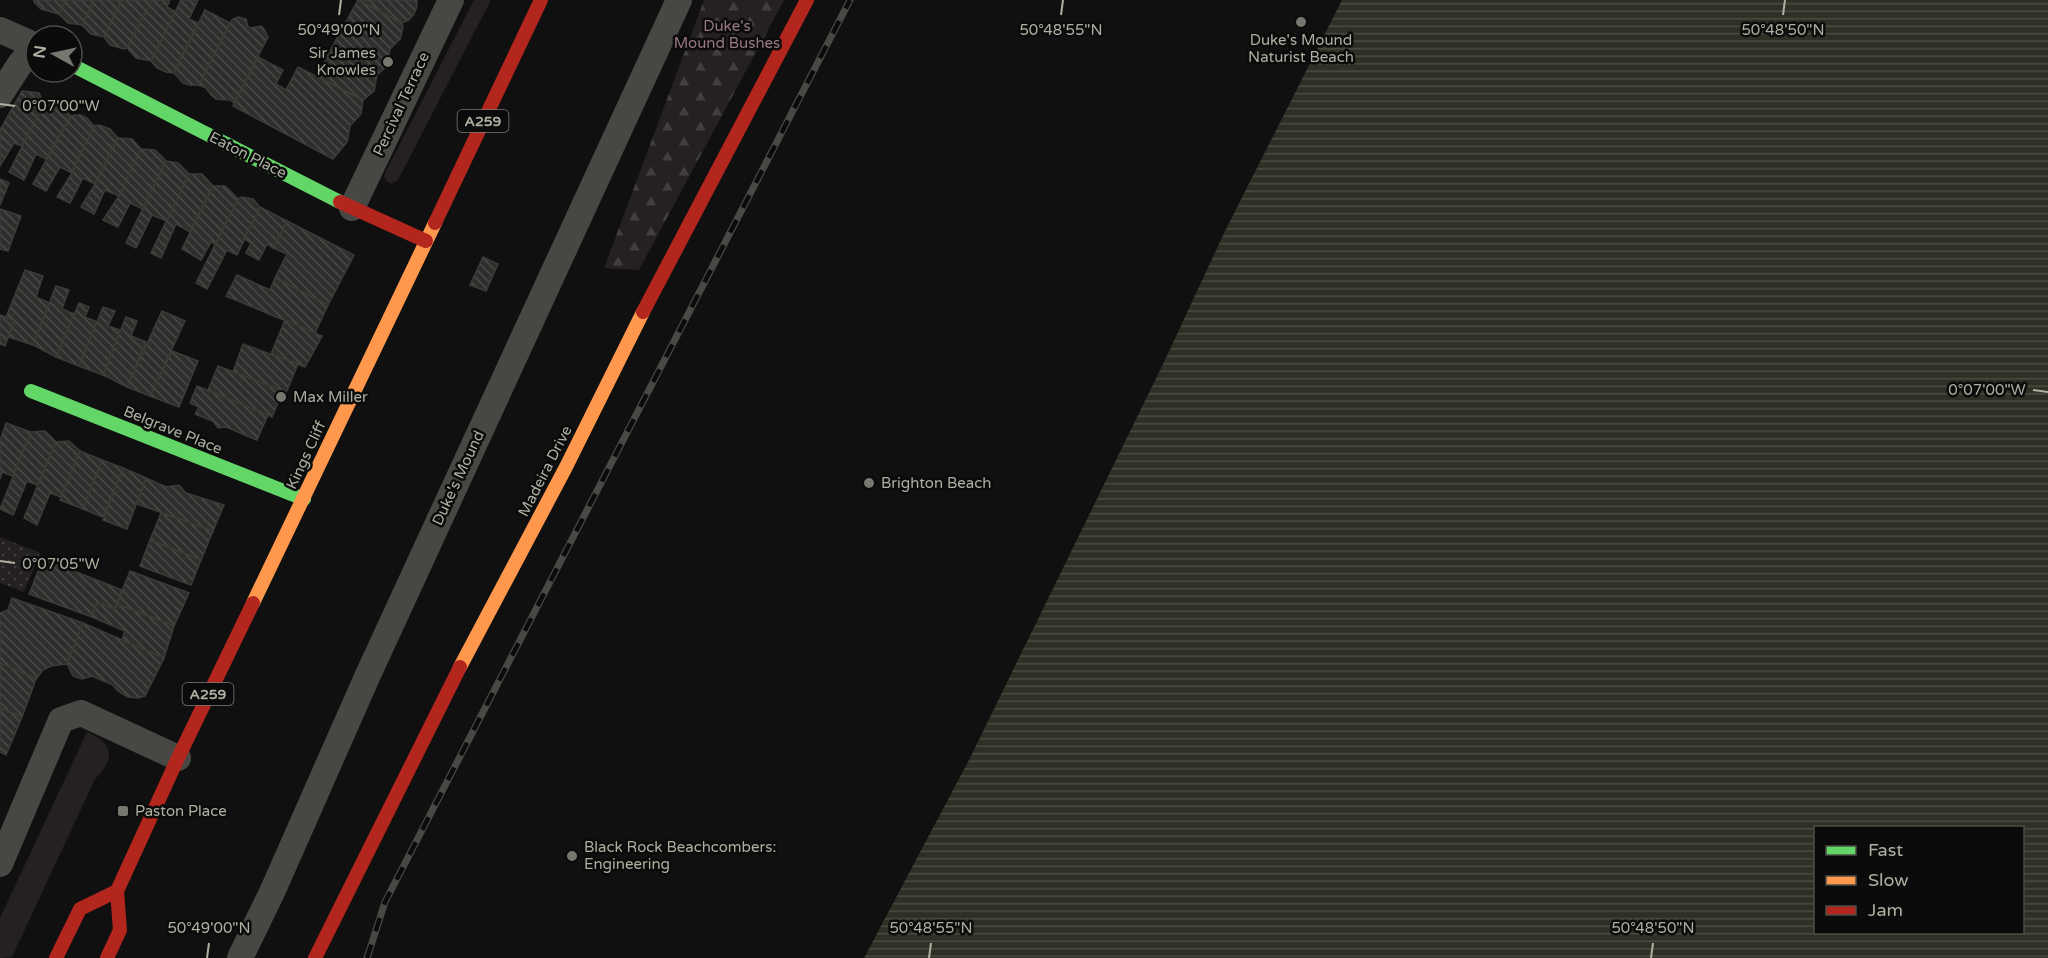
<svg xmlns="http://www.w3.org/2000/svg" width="2048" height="958" viewBox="0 0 2048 958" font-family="'Varela Round',sans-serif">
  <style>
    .grass { fill: url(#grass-dots) }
    .forest { fill: url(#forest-firs) }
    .garden { fill: #252021 }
    .water { fill: url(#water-rules); fill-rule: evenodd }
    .building { fill: url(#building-back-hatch); stroke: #3a3c38; stroke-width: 1.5 }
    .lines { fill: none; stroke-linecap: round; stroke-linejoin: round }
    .street { stroke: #474844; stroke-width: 26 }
    .fast { stroke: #63d668; stroke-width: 14 }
    .slow { stroke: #ff974d; stroke-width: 14 }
    .jam { stroke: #b3261e; stroke-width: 14 }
    .rail-casing { stroke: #484845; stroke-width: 7 }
    .rail { stroke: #0a0b0a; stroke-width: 4.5; stroke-dasharray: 14; stroke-linecap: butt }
    .ticks { fill: none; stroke: #acb0a1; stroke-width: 2 }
    .poi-dot { fill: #75786e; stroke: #0a0b0a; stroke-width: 2 }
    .labels { text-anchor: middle; stroke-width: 5; stroke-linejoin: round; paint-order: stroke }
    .shield { fill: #0a0b0a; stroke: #7b7e74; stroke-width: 1.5 }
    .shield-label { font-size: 14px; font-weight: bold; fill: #acb0a1 }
    .park-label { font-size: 15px; fill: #997985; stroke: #0a0b0a }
    .poi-label { font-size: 15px; fill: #acb0a1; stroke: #0a0b0a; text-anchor: start }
    .street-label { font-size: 15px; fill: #acb0a1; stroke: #0a0b0a }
    .ticks-label { font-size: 15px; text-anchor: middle; fill: #acb0a1; stroke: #0a0b0a; stroke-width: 5; stroke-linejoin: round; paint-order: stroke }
  </style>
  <defs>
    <pattern id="grass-dots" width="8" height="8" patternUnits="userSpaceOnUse" patternTransform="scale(1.5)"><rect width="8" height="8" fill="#252021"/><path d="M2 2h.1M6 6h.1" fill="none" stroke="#423e3e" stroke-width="1.8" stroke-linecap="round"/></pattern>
    <pattern id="forest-firs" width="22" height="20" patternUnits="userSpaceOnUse" patternTransform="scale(1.5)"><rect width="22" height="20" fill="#252021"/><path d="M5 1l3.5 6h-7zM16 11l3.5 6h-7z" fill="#423e3e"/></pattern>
    <pattern id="water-rules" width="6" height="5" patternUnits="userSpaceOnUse" patternTransform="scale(1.5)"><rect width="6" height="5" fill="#2f2f25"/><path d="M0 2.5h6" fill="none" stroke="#4a4b42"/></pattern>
    <pattern id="building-back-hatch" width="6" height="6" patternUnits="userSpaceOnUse" patternTransform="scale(1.5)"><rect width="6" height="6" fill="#2e2f2d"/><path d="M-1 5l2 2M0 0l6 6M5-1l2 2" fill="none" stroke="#4a4b48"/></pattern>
  </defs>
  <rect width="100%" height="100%" fill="#0f100f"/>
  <!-- grass -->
  <polygon class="grass" points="0,537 40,553 24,592 0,583"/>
  <!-- forest -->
  <polygon class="forest" points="704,0 784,0 639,270 604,268"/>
  <!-- garden -->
  <g class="garden">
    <polygon points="474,0 491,0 398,180 391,184 387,182 384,176 386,171"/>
    <path d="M 87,732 C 115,743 115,760 95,779 L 12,957 L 0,958 L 0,918 Z"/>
  </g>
  <!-- water -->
  <path class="water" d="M 1342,0 L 2048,0 L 2048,958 L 864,958 L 970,758 L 1165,360 L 1225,231 ZM 1816,828 L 2022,828 L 2022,932 L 1816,932 Z"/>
  <!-- building -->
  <g class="building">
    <polygon points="34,0 66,0 59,14 41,9 34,2"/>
    <polygon points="66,0 94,0 82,25 68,23 59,14"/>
    <polygon points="94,0 122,0 104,37 91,34 82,25"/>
    <polygon points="122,0 152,0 127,48 124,49 110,45 104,37"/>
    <polygon points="152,0 170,0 167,7 176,12 151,61 136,58 127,48"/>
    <polygon points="181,0 198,0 189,19 198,23 174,73 166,72 157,68 151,61"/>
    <polygon points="358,0 417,0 417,6 414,14 409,20 402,23"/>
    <polygon points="358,0 402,23 403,28 400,39 390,49 387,66 377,75 374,91 363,100 316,77"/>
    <polygon points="205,10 230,23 199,85 190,85 183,83 174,73"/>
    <polygon points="238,17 246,19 248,27 251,28 261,26 264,29 268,37 234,103 230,100 216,99 211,95 206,88 199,85 230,23 233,19"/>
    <polygon points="258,57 283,70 276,84 286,90 298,67 363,100 361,114 350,126 347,142 333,159 233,106"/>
    <polygon points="22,91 39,93 44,104 22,146 14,143 0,166 0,130"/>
    <polygon points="44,104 60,104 71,116 46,159 36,154 24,180 9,172"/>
    <polygon points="74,115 81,115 87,118 94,126 72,173 60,167 46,191 33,184 71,116"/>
    <polygon points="99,125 110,129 118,138 95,184 83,178 70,203 57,197 72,173 94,126"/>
    <polygon points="118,138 132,139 141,149 119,196 105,190 94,214 81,207 95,184"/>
    <polygon points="141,149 155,150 166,161 143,209 130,203 118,227 103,220 119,196"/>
    <polygon points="166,161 178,163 189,174 167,221 152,215 136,248 126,243"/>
    <polygon points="189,174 202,174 213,186 190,232 176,224 161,258 151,253"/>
    <polygon points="0,179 9,183 0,205"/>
    <polygon points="213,186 225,186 238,199 215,244 211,242 201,260 182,249"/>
    <polygon points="241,197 253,199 260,207 237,255 227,250 207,289 196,283 238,199"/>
    <polygon points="260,207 287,221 273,248 267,244 259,260 246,253 251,243 244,239"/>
    <polygon points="0,209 21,216 8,251 0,249"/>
    <polygon points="287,221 354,255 328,305 275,278 287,254 273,248"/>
    <polygon points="483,257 498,264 486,291 470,285"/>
    <polygon points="25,270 43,276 36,297 49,303 33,345 9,337 14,320 6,317"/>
    <polygon points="237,275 270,290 275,278 328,305 315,333 226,296"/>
    <polygon points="56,286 69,290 62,309 74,314 56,357 33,345"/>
    <polygon points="79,303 89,307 85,317 97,322 79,366 56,357"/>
    <polygon points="103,307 115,311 108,326 120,330 103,375 79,366"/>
    <polygon points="162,311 185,321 150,396 127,387"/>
    <polygon points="0,315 14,320 5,346 0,344"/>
    <polygon points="126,317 137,321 131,336 146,342 127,387 103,375"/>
    <polygon points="285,320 322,336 305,367 271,354"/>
    <polygon points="243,344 298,364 286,393 233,372"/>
    <polygon points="172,351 198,361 179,407 150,396"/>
    <polygon points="218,366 283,391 272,417 208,390"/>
    <polygon points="197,386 268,415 257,440 226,427 218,428 213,421 195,414 199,407 190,403"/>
    <polygon points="6,423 31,432 13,476 2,472 0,479 0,441"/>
    <polygon points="45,431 56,442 37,485 27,481 13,515 0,509 31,432"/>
    <polygon points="69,441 80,451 61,497 50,493 37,525 24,518 56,442"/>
    <polygon points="80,451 102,460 83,509 60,500"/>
    <polygon points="102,460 123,468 103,517 83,509"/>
    <polygon points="123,468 146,478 127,529 103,520"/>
    <polygon points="146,478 166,487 179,485 186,493 224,505 213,531 137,504"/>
    <polygon points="161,513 213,531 201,560 150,540"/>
    <polygon points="150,540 201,560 191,585 140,566"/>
    <polygon points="43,559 122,590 115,609 97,603 92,617 29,594"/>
    <polygon points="130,571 189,593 174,626 117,604"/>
    <polygon points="12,598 83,623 67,664 51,666 43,670 36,679 0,663 0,613 8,610"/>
    <polygon points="97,603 115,609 117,604 174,626 164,658 122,640 125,631 92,617"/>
    <polygon points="83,623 164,658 145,696 138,698 128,697 118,691 113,685 92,676 82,679 73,676 67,664"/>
    <polygon points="0,663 36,679 22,717 0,708"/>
    <polygon points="0,708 22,717 6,755 0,752"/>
  </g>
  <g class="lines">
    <!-- street -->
    <g class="street">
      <polyline points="0,30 36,46"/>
      <polyline points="0,95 20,64 36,46"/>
      <polyline points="352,208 451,0"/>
      <polyline points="0,864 61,720 81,713 178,758"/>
      <polyline points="240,958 273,890 367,677 679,0"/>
    </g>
    <!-- fast -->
    <g class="fast">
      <polyline points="72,65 340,202"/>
      <polyline points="31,391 304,499"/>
    </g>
    <!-- slow -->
    <g class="slow">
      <polyline points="253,603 435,223"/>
      <polyline points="460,667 566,467 643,312"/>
    </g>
    <!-- jam -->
    <g class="jam">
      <polyline points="340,202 426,241"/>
      <polyline points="435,223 541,0"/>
      <polyline points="643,312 807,0"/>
      <polyline points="56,958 80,909 117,891"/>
      <polyline points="107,958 120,930 117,891 178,758 253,603"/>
      <polyline points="315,958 460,667"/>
    </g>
    <!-- rail casing -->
    <g class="rail-casing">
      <polyline id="rail" points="367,958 385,902 850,0"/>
    </g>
    <!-- rail -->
    <use href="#rail" class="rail"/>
  </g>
  <!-- ticks -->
  <path class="ticks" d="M 339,15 L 341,0M 1061,15 L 1063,0M 1783,15 L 1785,0M 0,104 L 15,106M 2033,390 L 2048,392M 0,561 L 15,563M 207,958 L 209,943M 929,958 L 931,943M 1651,958 L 1653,943"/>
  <!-- markers -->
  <g class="poi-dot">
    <circle cx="1301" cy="22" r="6"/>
    <circle cx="388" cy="62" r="6"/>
    <circle cx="281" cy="397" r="6"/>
    <circle cx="869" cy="483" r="6"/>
    <rect x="117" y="805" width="12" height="12" rx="3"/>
    <circle cx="572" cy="856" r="6"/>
  </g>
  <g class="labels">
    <!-- shield labels -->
    <g class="shield">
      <rect x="457.5" y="110" width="51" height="22" rx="4.5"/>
      <rect x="182.5" y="683" width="51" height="22" rx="4.5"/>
    </g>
    <g class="shield-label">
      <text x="483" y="126">A259</text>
      <text x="208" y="699">A259</text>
    </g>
    <!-- park labels -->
    <g class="park-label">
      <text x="727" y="31">Duke's<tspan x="727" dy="17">Mound Bushes</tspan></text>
    </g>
    <!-- poi labels -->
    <g class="poi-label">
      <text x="1301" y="45" text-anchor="middle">Duke's Mound<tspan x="1301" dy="17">Naturist Beach</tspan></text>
      <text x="376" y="58" text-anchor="end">Sir James<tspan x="376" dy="17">Knowles</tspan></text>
      <text x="293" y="402">Max Miller</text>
      <text x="881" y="488">Brighton Beach</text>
      <text x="135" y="816">Paston Place</text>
      <text x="584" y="852">Black Rock Beachcombers:<tspan x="584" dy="17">Engineering</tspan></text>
    </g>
    <!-- street labels -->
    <g class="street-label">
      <text transform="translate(401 104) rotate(-65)" y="5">Percival Terrace</text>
      <text transform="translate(248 155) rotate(27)" y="5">Eaton Place</text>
      <text transform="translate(173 430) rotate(22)" y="5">Belgrave Place</text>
      <text transform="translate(306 455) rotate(-65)" y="5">Kings Cliff</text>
      <text transform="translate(545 471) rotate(-63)" y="5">Madeira Drive</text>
      <text transform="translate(458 478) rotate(-65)" y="5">Duke's Mound</text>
    </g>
  </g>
  <g class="ticks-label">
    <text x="339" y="35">50°49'00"N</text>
    <text x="1061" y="35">50°48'55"N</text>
    <text x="1783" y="35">50°48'50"N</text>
    <text x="61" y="111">0°07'00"W</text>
    <text x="1987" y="395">0°07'00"W</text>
    <text x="61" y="569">0°07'05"W</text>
    <text x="209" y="933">50°49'00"N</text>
    <text x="931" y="933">50°48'55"N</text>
    <text x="1653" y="933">50°48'50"N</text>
  </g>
  <!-- legend -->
  <rect x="1814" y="826" width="210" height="108" fill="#0a0b0a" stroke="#4b4d46" stroke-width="1.5"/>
  <rect x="1826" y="846" width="30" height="9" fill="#63d668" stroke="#4b4d46" stroke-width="1.5"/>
  <text x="1868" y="856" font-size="18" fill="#acb0a1">Fast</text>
  <rect x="1826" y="876" width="30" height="9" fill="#ff974d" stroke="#4b4d46" stroke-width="1.5"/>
  <text x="1868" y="886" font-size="18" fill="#acb0a1">Slow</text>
  <rect x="1826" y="906" width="30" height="9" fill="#b3261e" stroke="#4b4d46" stroke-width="1.5"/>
  <text x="1868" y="916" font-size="18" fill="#acb0a1">Jam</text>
  <!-- north arrow -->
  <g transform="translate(54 54) rotate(278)"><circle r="28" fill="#0a0b0a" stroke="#4b4d46" stroke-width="1.5"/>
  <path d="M0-4.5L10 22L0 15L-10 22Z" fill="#75786e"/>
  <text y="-9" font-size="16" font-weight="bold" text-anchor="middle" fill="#acb0a1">N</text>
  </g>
</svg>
